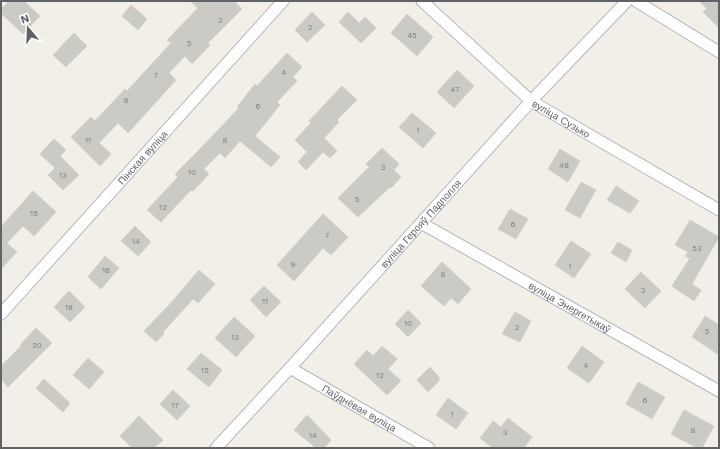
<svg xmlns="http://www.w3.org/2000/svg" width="720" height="449" viewBox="0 0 720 449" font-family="'Work Sans',sans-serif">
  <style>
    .building { fill: #cccac5; stroke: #d6d1c6 }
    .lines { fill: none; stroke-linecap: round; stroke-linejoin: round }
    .street-casing { stroke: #b5b8bc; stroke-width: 13 }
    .street { stroke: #fff; stroke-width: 11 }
    .labels { text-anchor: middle; stroke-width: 3.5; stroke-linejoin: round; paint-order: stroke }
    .number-label { font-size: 8px; fill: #7a7d7f }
    .street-label { font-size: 10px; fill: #5f6368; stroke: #fff }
  </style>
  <rect width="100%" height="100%" fill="#f1efe8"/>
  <!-- building -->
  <g class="building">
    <polygon points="9,1 24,1 40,16 23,34 1,13 1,9"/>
    <polygon points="190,1 234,1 242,9 208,43 210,45 192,64 185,56 169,73 176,80 128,133 118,123 99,143 111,154 100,166 71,137 91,117 95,121 125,89 127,91 171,43 167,40 198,8"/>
    <polygon points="699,1 719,1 719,28 703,12 707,9"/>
    <polygon points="131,5 147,19 138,30 122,16"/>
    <polygon points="312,12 325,25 307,42 295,30"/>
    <polygon points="348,12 359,23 365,17 376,28 361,43 339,22"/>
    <polygon points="407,14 433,37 417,56 391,33"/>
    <polygon points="74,33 87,46 66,67 53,55"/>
    <polygon points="287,53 302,67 293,77 297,81 277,102 280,105 255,136 280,157 271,167 240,141 225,158 220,153 204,169 209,174 193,191 191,190 161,222 147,210 178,177 175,174 198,151 239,108 237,107 255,84 257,86"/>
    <polygon points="457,70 474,86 454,108 437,92"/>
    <polygon points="342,86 357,100 337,120 339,122 324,138 337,151 330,158 323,152 306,170 298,162 307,152 295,140 311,123 309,121"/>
    <polygon points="412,113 436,133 423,148 399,127"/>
    <polygon points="54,139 66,150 60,156 79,175 63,190 48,175 55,168 40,154"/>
    <polygon points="382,148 399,164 394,170 401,177 391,188 390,187 358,217 338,198 369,167 366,164"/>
    <polygon points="560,149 580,161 568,182 548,169"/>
    <polygon points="581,182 596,190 580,218 565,210"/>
    <polygon points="616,186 639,201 630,213 607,200"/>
    <polygon points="33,191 56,212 34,236 23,226 7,243 17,252 1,269 1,227"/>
    <polygon points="510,209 528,219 516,239 498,229"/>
    <polygon points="323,214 348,237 331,255 323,248 294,281 277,265"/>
    <polygon points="690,220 719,237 692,284 701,290 694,301 672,286 690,258 685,256 688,252 675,245"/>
    <polygon points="135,226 151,242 138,256 121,241"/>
    <polygon points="571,241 591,254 574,278 555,265"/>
    <polygon points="618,242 632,250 626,262 611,253"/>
    <polygon points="105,256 119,268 101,289 88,277"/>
    <polygon points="442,262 471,289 458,304 451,298 444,306 421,286"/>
    <polygon points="199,270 215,284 198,303 193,299 163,332 164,334 156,342 144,331 169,305"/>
    <polygon points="641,272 661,291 645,308 625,289"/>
    <polygon points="264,286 281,302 266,317 250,300"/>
    <polygon points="69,291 85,307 70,322 54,307"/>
    <polygon points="408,310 421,323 408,337 395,324"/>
    <polygon points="515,312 531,321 520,342 502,334"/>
    <polygon points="705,316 719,325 719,355 692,337"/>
    <polygon points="234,317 255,336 236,357 215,338"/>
    <polygon points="36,328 52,343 8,387 1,379 1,366 21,346 20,345"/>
    <polygon points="382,346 397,359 388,369 401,381 387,395 354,364 367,350 373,356"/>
    <polygon points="582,346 604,362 589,383 567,368"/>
    <polygon points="201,353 222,370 209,387 187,369"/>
    <polygon points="88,358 104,372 89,389 73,375"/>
    <polygon points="430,367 439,377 439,381 428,392 417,380"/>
    <polygon points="44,379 70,403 63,412 36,388"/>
    <polygon points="638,382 665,397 652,419 626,404"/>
    <polygon points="173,390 190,406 177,420 160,404"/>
    <polygon points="448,398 468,413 456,429 436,415"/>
    <polygon points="684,410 714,426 702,448 697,448 671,434"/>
    <polygon points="307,415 331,440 324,448 316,448 294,430"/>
    <polygon points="139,416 163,440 154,448 132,448 120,436"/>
    <polygon points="508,418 532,437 524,448 493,448 480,438 493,421 501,427"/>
  </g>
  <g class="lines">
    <!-- street casing -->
    <g class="street-casing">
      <g id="street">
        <path id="s1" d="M 422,1 L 531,101 L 719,210"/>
        <polyline points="636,1 719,52"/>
        <path id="s2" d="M 421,223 L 719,391"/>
        <path id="s3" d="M 1,314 L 283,1"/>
        <path id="s4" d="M 290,368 L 429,448"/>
        <path id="s5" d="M 216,448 L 290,368 L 531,101 L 627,1"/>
      </g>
    </g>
    <!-- street -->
    <use href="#street" class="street"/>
  </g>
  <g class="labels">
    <!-- number labels -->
    <g class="number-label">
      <text x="220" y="23">3</text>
      <text x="310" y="30">2</text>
      <text x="412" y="38">45</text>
      <text x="189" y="46">5</text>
      <text x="284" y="75">4</text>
      <text x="156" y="78">7</text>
      <text x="455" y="92">47</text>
      <text x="126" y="103">9</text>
      <text x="258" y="109">6</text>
      <text x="418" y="133">1</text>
      <text x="88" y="143">11</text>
      <text x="225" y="143">8</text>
      <text x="564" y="168">49</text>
      <text x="383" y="170">3</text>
      <text x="192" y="175">10</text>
      <text x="63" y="178">13</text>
      <text x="357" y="202">5</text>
      <text x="163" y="210">12</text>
      <text x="34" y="216">15</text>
      <text x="513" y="227">6</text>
      <text x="327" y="238">7</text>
      <text x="136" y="244">14</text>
      <text x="697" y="251">53</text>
      <text x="293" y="267">9</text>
      <text x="570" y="269">1</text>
      <text x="106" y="273">16</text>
      <text x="443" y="277">8</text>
      <text x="643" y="293">3</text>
      <text x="265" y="304">11</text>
      <text x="69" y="310">18</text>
      <text x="408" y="326">10</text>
      <text x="517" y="330">2</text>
      <text x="707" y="334">5</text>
      <text x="235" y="340">13</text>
      <text x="37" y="348">20</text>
      <text x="586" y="368">4</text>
      <text x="205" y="373">15</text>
      <text x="380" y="378">12</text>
      <text x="645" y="403">6</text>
      <text x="175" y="408">17</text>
      <text x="452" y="417">1</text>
      <text x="693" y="433">8</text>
      <text x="505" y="435">3</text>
      <text x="313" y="438">14</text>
    </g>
    <!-- street labels -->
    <g class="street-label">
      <text dy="4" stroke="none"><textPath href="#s1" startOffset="183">вуліца Сузько</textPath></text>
      <text dy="4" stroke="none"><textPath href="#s3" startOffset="211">Пінская вуліца</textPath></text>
      <text dy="4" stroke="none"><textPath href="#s5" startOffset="304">вуліца Герояў Падполля</textPath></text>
      <text dy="4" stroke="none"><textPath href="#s2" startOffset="171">вуліца Энергетыкаў</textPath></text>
      <text dy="4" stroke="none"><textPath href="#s4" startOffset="80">Паўднёвая вуліца</textPath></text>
    </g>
  </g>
  <!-- border -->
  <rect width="720" height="449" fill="none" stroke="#5f6368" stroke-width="4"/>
  <!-- north arrow -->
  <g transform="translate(28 28) rotate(341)" stroke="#ffffff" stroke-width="3" paint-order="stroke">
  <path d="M0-3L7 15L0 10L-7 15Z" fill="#5f6368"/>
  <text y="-6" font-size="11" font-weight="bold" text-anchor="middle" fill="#5f6368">N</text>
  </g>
</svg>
